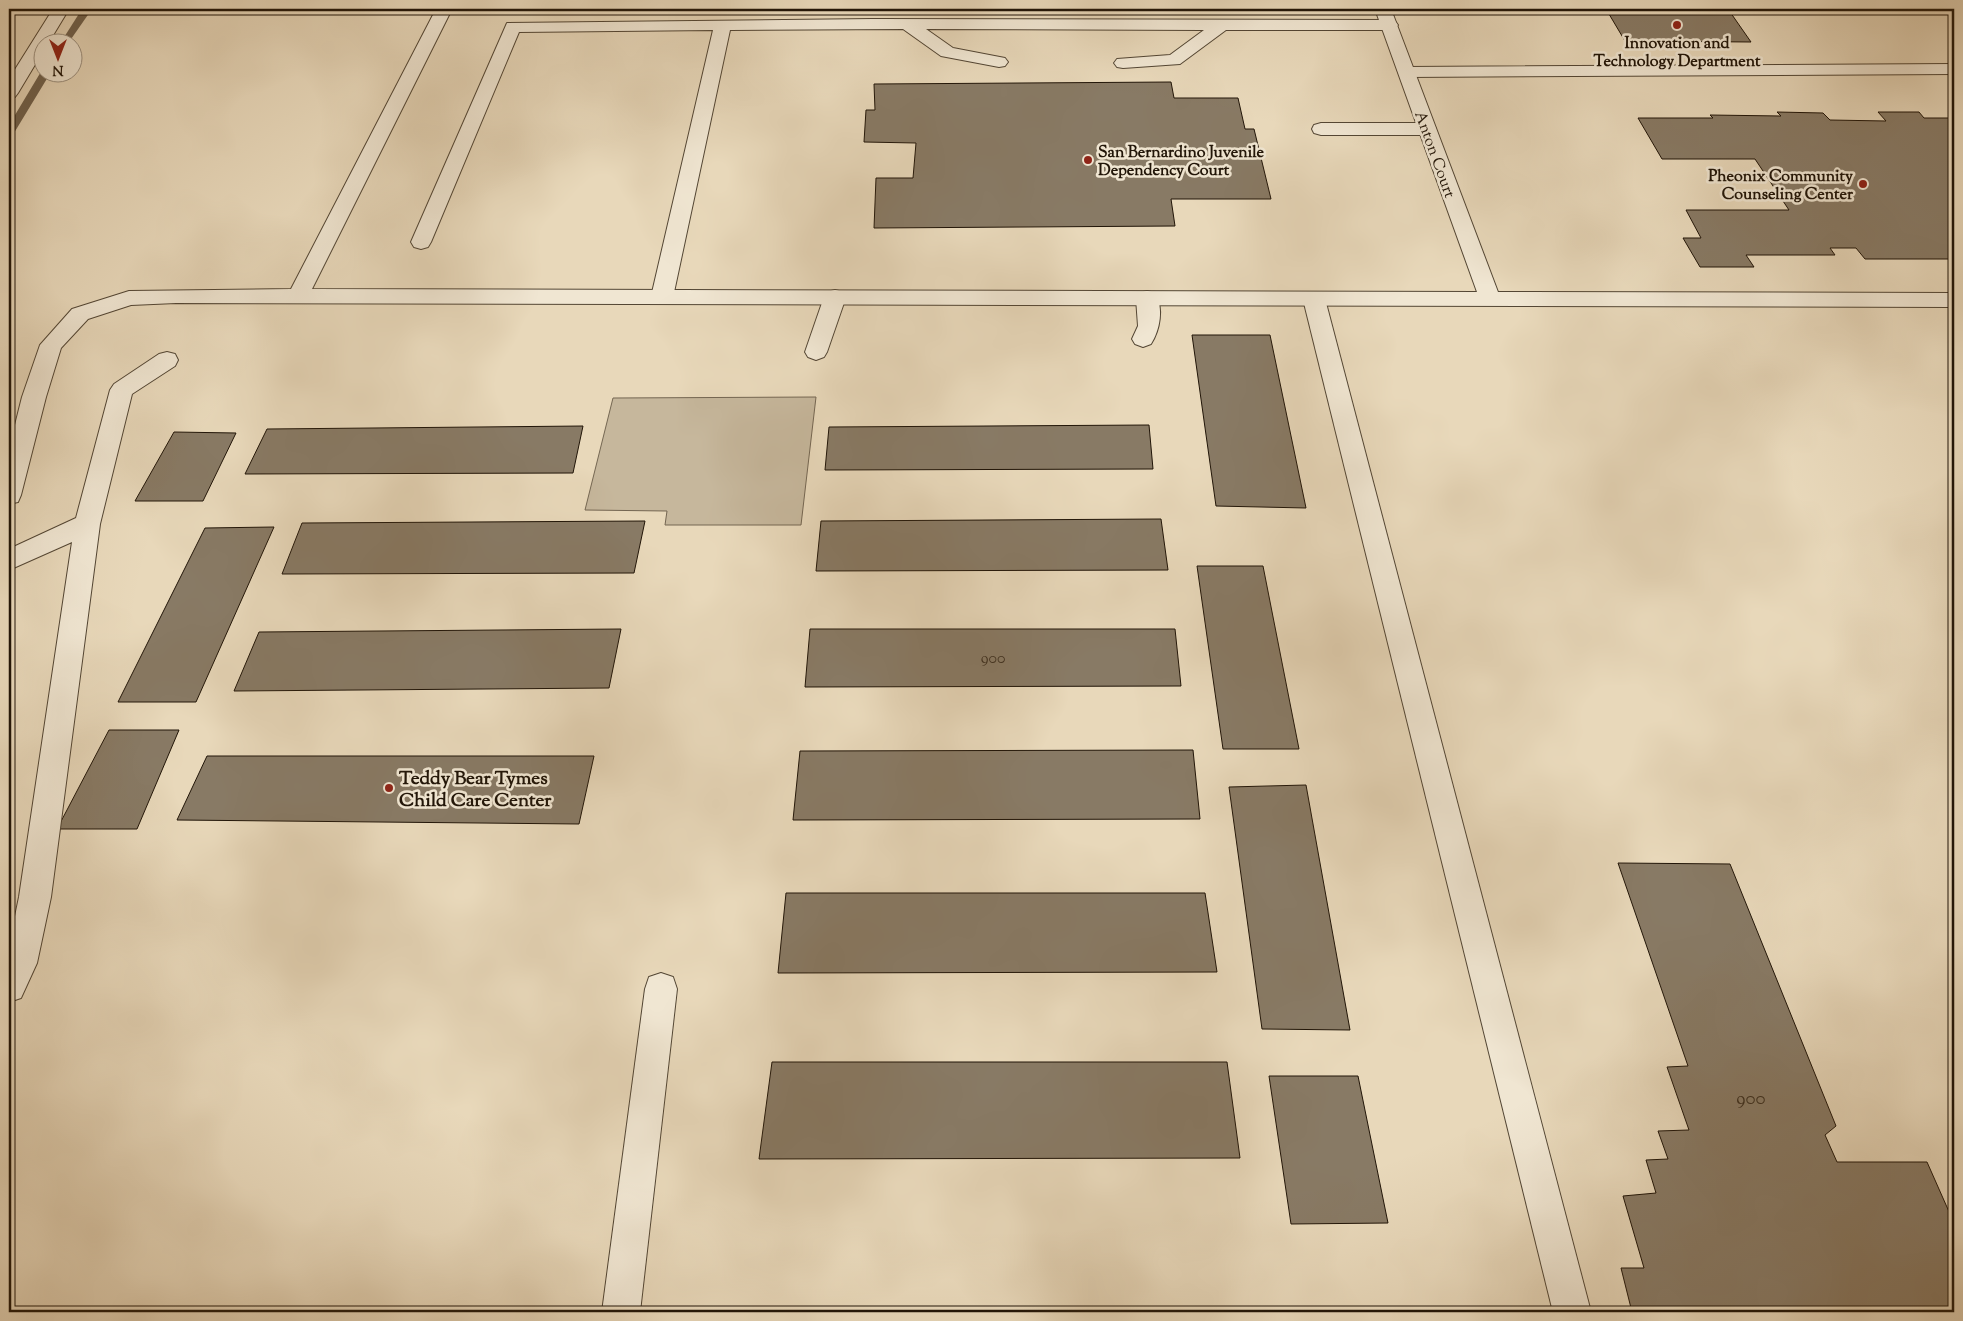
<svg xmlns="http://www.w3.org/2000/svg" width="1963" height="1321" viewBox="0 0 1963 1321" font-family="'Sorts Mill Goudy',serif">
  <style>
    .green { fill: #c6b79c; stroke: #746652 }
    .lines { fill: none; stroke-linecap: round; stroke-linejoin: round }
    .stream { fill: #70624e; fill-rule: evenodd }
    .building { fill: #887a65; stroke: #211508 }
    .lane-casing { stroke: #534634; stroke-width: 2 }
    .street-casing { stroke: #534634; stroke-width: 2 }
    .lane { fill: #f0e6d2; fill-rule: evenodd }
    .street { fill: #f0e6d2; fill-rule: evenodd }
    .poi-dot { fill: #8f2418; stroke: #f0e6d2; stroke-width: 2 }
    .labels { text-anchor: middle; stroke-width: 5; stroke-linejoin: round; paint-order: stroke }
    .far-poi-label { font-size: 16px; font-weight: bold; fill: #211508; stroke: #f0e6d2 }
    .far-street-label { font-size: 16px; fill: #211508; stroke: #f0e6d2 }
    .number-label { font-size: 16px; fill: #3b2e1f }
    .poi-label { font-size: 19px; font-weight: bold; fill: #211508; stroke: #f0e6d2; text-anchor: start }
    .near-number-label { font-size: 19px; fill: #3b2e1f }
  </style>
  <rect width="100%" height="100%" fill="#e8d8ba"/>
  <filter id="stains"><feTurbulence type="fractalNoise" baseFrequency=".004" numOctaves="4"/><feColorMatrix values="0 0 0 0 .2 0 0 0 0 .09 0 0 0 0 .02 0 0 0 .5 -.17"/></filter>
  <radialGradient id="worn" r=".72"><stop offset=".6" stop-color="#630" stop-opacity="0"/><stop offset="1" stop-color="#630" stop-opacity=".3"/></radialGradient>
  <!-- green -->
  <polygon class="green" points="816,397 801,525 665,525 667,511 585,510 613,398"/>
  <g class="lines">
    <!-- stream -->
    <g class="stream">
      <polygon points="82,9 92,9 69,42 61,42"/>
      <polygon points="42,70 42,72 51,72 14,133 9,136 9,125"/>
    </g>
  </g>
  <!-- building -->
  <g class="building">
    <polygon points="1606,9 1728,9 1751,42 1625,41"/>
    <polygon points="1171,82 1174,98 1238,98 1245,129 1254,129 1271,199 1171,199 1175,226 874,228 876,178 913,178 916,143 864,142 866,110 875,110 874,84"/>
    <polygon points="1777,112 1823,113 1830,120 1886,121 1878,112 1919,112 1924,118 1954,118 1954,259 1865,259 1856,248 1830,248 1835,255 1746,255 1754,267 1700,267 1683,238 1701,238 1686,210 1789,210 1755,159 1662,159 1638,118 1713,118 1710,115 1781,116"/>
    <polygon points="1192,335 1270,335 1306,508 1216,506"/>
    <polygon points="1149,425 1153,469 825,470 829,427"/>
    <polygon points="583,426 573,473 245,474 267,429"/>
    <polygon points="174,432 236,433 203,501 135,501"/>
    <polygon points="1161,519 1168,570 816,571 821,521"/>
    <polygon points="645,521 634,573 282,574 302,523"/>
    <polygon points="274,527 196,702 118,702 205,528"/>
    <polygon points="1197,566 1263,566 1299,749 1223,749"/>
    <polygon points="621,629 609,688 234,691 259,632"/>
    <polygon points="810,629 1175,629 1181,686 805,687"/>
    <polygon points="109,730 179,730 137,829 57,829"/>
    <polygon points="1193,750 1200,819 793,820 800,751"/>
    <polygon points="207,756 594,756 579,824 177,820"/>
    <polygon points="1306,785 1350,1030 1262,1029 1229,787"/>
    <polygon points="1618,863 1730,864 1836,1126 1825,1135 1837,1162 1927,1162 1954,1223 1954,1312 1632,1312 1621,1268 1644,1268 1623,1196 1656,1193 1646,1160 1668,1159 1658,1131 1689,1130 1667,1067 1688,1066"/>
    <polygon points="786,893 1205,893 1217,972 778,973"/>
    <polygon points="772,1062 1227,1062 1240,1158 759,1159"/>
    <polygon points="1269,1076 1358,1076 1388,1223 1291,1224"/>
  </g>
  <g class="lines">
    <!-- lane casing -->
    <g class="lane-casing">
      <g id="lane">
        <polygon points="53,9 69,9 49,42 42,42 42,53 18,93 15,97 9,98 9,79"/>
        <polygon points="873,19 1389,20 1395,21 1398,25 1395,29 1389,30 1226,30 1180,64 1123,68 1117,67 1114,63 1117,59 1170,55 1204,30 926,29 953,48 1005,58 1008,62 1005,66 999,67 941,56 903,29 730,30 673,297 670,302 662,304 654,302 651,297 713,30 519,32 431,242 428,247 421,249 414,247 411,242 507,23"/>
        <polygon points="1954,64 1954,74 1407,77 1401,76 1398,72 1401,68 1407,67"/>
        <polygon points="1321,123 1427,123 1434,125 1436,129 1434,133 1427,135 1321,135 1314,133 1312,129 1314,125"/>
        <polygon points="835,290 843,292 846,297 827,352 824,357 816,360 808,357 805,352 824,297 827,292"/>
        <path d="M 1147,291 L 1155,293 C 1164,308 1160,330 1151,344 L 1143,347 L 1135,344 L 1132,339 L 1138,326 L 1136,298 L 1139,293 Z"/>
        <polygon points="1314,292 1322,294 1325,299 1591,1312 1553,1312 1303,299 1306,294"/>
        <polygon points="167,352 175,354 178,360 175,366 132,394 100,524 51,897 37,963 21,998 9,1002 9,945 19,897 72,542 9,570 9,549 76,518 110,390 114,384 159,354"/>
        <polygon points="661,973 673,977 677,989 640,1312 602,1312 645,989 649,977"/>
      </g>
    </g>
    <!-- street casing -->
    <g class="street-casing">
      <polygon id="street" points="436,9 445,9 450,13 312,289 1477,292 1375,9 1391,9 1498,292 1954,293 1954,307 176,303 131,305 88,319 61,348 46,397 21,495 18,502 9,504 9,449 22,397 40,345 72,309 129,291 291,289"/>
    </g>
    <!-- lane -->
    <use href="#lane" class="lane"/>
    <!-- street -->
    <use href="#street" class="street"/>
  </g>
  <!-- markers -->
  <g class="poi-dot">
    <circle cx="1677" cy="25" r="5"/>
    <circle cx="1088" cy="160" r="5"/>
    <circle cx="1863" cy="184" r="5"/>
    <circle cx="389" cy="788" r="5"/>
  </g>
  <g class="labels">
    <!-- far-poi labels -->
    <g class="far-poi-label">
      <text x="1677" y="48">Innovation and<tspan x="1677" dy="18">Technology Department</tspan></text>
      <text x="1098" y="157" text-anchor="start">San Bernardino Juvenile<tspan x="1098" dy="18">Dependency Court</tspan></text>
      <text x="1853" y="181" text-anchor="end">Pheonix Community<tspan x="1853" dy="18">Counseling Center</tspan></text>
    </g>
    <!-- far-street labels -->
    <g class="far-street-label">
      <text transform="translate(1436 154) rotate(70)" y="6">Anton Court</text>
    </g>
    <!-- number labels -->
    <g class="number-label">
      <text x="993" y="663">900</text>
    </g>
    <!-- poi labels -->
    <g class="poi-label">
      <text x="399" y="784">Teddy Bear Tymes<tspan x="399" dy="22">Child Care Center</tspan></text>
    </g>
    <!-- near-number labels -->
    <g class="near-number-label">
      <text x="1751" y="1104">900</text>
    </g>
  </g>
  <!-- margin -->
  <rect width="1963" height="1321" fill="none" stroke="#e8d8ba" stroke-width="30"/>
  <rect x="10" y="10" width="1943" height="1301" fill="none" stroke="#211508" stroke-width="2.5"/>
  <rect x="15" y="15" width="1933" height="1291" fill="none" stroke="#211508"/>
  <!-- north arrow -->
  <g transform="translate(58 58) rotate(180)"><circle r="24" fill="#f0e6d2" stroke="#9d9281"/>
  <path d="M0-4L9 19L0 12L-9 19Z" fill="#8f2418"/>
  <text y="-8" font-size="14" font-weight="bold" text-anchor="middle" fill="#211508">N</text>
  </g>
  <rect width="100%" height="100%" filter="url(#stains)"/>
  <rect width="100%" height="100%" fill="url(#worn)"/>
</svg>
